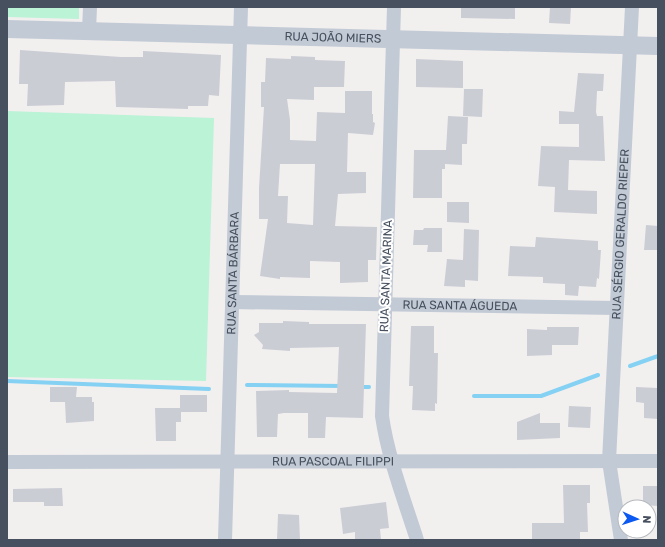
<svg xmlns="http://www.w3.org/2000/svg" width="665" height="547" viewBox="0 0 665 547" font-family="Rubik,sans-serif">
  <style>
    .green { fill: #baf3d6 }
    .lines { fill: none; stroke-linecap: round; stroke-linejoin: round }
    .stream { stroke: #84d1f3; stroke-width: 4 }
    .building { fill: #cbcdd5; fill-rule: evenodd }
    .minor { stroke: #c2cad5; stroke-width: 14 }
    .tertiary { stroke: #c2cad5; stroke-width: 18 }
    .labels { text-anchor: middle; stroke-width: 4; stroke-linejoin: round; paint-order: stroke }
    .street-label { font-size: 12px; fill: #46505e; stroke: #fff }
  </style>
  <rect width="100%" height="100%" fill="#f2efef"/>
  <!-- green -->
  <g class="green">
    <polygon points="7,7 79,7 79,19 7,17"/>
    <polygon points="7,111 214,118 206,381 7,377"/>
  </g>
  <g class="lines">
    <!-- stream -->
    <g class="stream">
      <polyline points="630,366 658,356"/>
      <polyline points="7,381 209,389"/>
      <polyline points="247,385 342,386"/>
      <polyline points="359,387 369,387"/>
      <polyline points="474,396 541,396 598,375"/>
    </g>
  </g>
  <!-- building -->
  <g class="building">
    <polygon points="461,7 515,7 515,19 461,18"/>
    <polygon points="550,7 571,7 570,24 549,23"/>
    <polygon points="20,50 121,57 143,57 143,51 221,55 219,96 209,95 208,106 188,106 188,109 116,107 115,81 65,82 64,105 27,106 28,84 19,84"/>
    <path d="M 291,56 L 315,57 L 315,60 L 345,61 L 344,87 L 314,87 L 314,100 L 287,99 L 290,120 L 290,140 L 316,141 L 317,112 L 345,113 L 345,91 L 372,91 L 372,114 L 373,114 L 373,122 L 375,123 L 373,135 L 348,133 L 347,172 L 366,172 L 366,193 L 338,194 L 335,226 L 377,227 L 376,260 L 368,260 L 368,282 L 340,283 L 340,262 L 310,261 L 310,278 L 280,277 L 280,279 L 260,276 L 268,219 L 259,219 L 259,188 L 264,107 L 261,107 L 261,82 L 265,82 L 266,58 L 291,59 ZM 280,164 L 315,164 L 313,225 L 287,223 L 288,196 L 278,196 Z"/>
    <polygon points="416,59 463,61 463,88 416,87"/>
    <polygon points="578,73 604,74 603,91 597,91 596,112 597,116 603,116 605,161 569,160 568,190 597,191 597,214 554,212 555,187 538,186 541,146 579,147 579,124 559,124 559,111 574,112"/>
    <polygon points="464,89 483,89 482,117 463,116"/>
    <polygon points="448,116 468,117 467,144 462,144 462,165 445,164 445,169 442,169 442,198 413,198 414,150 446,150"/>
    <polygon points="447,202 469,202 469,223 447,222"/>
    <polygon points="646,225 658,226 658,250 644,250"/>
    <polygon points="424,228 442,228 442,252 427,252 428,245 413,245 414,230 423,230"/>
    <polygon points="464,229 479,230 478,281 465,280 465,287 444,286 447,259 463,260"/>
    <polygon points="536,237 598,241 598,250 601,250 599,279 597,278 596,287 579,286 578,296 565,295 565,284 543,283 543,277 508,276 510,246 535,247"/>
    <polygon points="283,321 309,322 309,324 366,324 363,418 326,417 325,438 308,438 308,413 284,413 278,414 277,437 257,437 256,391 289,390 289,392 337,393 339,347 290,348 290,351 262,349 263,345 254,335 259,332 259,323 283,323"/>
    <polygon points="411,326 434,326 434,353 438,353 437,404 435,403 435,411 412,410 413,386 409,386"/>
    <polygon points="547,327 579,327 578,345 552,345 552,355 527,356 527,329 547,330"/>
    <polygon points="50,387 77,387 76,397 92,397 92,402 94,402 94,421 66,423 65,402 50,402"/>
    <polygon points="636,387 658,388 658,419 644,418 644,403 636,402"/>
    <polygon points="180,395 207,395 207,412 181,412 181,422 176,422 176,441 156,441 155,408 180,408"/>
    <polygon points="569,406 591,407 590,428 568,427"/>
    <polygon points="540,413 540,423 560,423 560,438 517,440 517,422"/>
    <polygon points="563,485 590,485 590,503 587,503 588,532 580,532 580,540 532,540 532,523 564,523"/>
    <polygon points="643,486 658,486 658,506 643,505"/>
    <polygon points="62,488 63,506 44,506 44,502 13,502 13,489"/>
    <polygon points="386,502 389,528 380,529 381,540 355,540 355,532 343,534 340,508"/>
    <polygon points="278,514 299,515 300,540 277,540"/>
  </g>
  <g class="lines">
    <!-- minor -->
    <g class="minor">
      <path d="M 394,7 L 382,416 C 388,458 404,499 417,540"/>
      <polyline points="89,31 90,7"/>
      <path id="s1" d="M 232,302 L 616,308"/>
      <path id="s2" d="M 7,462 L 658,461"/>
      <path id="s3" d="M 225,540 L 241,7"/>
      <path id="s4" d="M 621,540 L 609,461 L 632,7"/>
    </g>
    <!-- tertiary -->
    <path class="tertiary" id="s5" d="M 7,29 L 658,46"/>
  </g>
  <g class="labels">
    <!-- street labels -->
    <g class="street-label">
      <text dy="4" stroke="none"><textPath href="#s5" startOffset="326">RUA JOÃO MIERS</textPath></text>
      <text dy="4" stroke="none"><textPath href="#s4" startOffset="307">RUA SÉRGIO GERALDO RIEPER</textPath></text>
      <text dy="4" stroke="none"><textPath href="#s3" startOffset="267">RUA SANTA BÁRBARA</textPath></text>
      <text transform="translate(386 276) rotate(-88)" y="4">RUA SANTA MARINA</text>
      <text dy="4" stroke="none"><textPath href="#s1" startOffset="228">RUA SANTA ÁGUEDA</textPath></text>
      <text dy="4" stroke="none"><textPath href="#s2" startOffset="326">RUA PASCOAL FILIPPI</textPath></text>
    </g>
  </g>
  <!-- border -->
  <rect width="665" height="547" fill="none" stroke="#46505e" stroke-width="16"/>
  <!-- north arrow -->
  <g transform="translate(637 519) rotate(93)"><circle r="19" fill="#ffffff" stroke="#b5b9bf"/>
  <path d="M0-3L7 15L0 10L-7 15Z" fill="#0b59f0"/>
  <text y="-6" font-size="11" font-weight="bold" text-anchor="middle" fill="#46505e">N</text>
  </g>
</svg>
